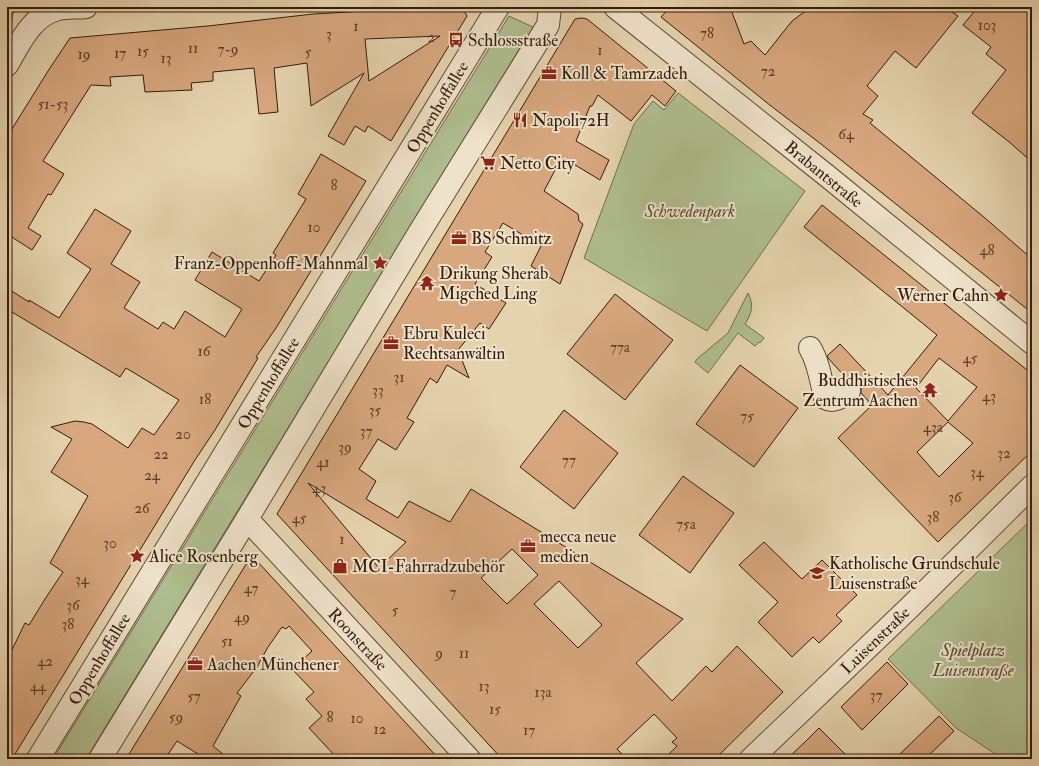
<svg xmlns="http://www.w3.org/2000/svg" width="1039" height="766" viewBox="0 0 1039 766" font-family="'IM FELL Double Pica',serif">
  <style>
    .green { fill: #afbe8f; stroke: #716c4e }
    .building { fill: #d8a77e; stroke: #331b0d; fill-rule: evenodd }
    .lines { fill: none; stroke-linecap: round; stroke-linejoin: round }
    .minor-casing { stroke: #604935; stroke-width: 24 }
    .minor { stroke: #eee2ca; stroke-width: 22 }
    .labels { text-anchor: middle; stroke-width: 4; stroke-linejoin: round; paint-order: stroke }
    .number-label { font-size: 15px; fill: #5c3e29 }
    .poi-label { font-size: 17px; fill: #331b0d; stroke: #eee2ca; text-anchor: start }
    .street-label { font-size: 17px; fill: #331b0d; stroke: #eee2ca }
    .park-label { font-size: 17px; font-style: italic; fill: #584c34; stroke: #eee2ca }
  </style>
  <rect width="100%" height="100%" fill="#e5d3ae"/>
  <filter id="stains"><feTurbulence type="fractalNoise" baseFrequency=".005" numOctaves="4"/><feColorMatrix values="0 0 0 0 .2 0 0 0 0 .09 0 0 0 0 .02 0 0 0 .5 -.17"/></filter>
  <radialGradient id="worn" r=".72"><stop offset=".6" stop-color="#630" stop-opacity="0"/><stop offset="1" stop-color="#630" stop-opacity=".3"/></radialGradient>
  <!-- green -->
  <g class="green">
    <polygon points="7,7 14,7 12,20 7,27"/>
    <polygon points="509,16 533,27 86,759 53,759"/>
    <polygon points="678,93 805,191 707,331 584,258 634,124 653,101 664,110"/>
    <path d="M 748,293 C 754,305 752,313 745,324 L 764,338 L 760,343 L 759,342 L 755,346 L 738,333 L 708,373 L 695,362 L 698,358 L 728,333 Z"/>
    <polygon points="1032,519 1032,759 1003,759 956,728 888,659"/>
  </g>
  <!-- building -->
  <g class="building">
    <path d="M 402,7 L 462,7 L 467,16 L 391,141 L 368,126 L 365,132 L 355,126 L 344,145 L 328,136 L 364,73 L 311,106 L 307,63 L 274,68 L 278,112 L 259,114 L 254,68 L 213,72 L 213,81 L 191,83 L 192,90 L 145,92 L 143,75 L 110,77 L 111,86 L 91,85 L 43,161 L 64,174 L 51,195 L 48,194 L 28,228 L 41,236 L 32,250 L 7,234 L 7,137 L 48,71 L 70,38 L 208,26 L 313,14 L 349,12 ZM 440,36 L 369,81 L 365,39 Z"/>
    <polygon points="670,7 730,7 744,44 751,41 765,55 792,21 811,7 945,7 958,16 916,68 895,51 867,86 878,96 863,114 873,120 870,123 985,218 1032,259 1032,313 821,144 771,106 661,17"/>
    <polygon points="978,7 1032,7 1032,162 1008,141 972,113 1006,70 986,54 991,47 963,25"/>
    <path d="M 581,18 L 587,19 L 676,91 L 665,106 L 652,95 L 631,121 L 598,95 L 592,106 L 590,106 L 576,141 L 609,160 L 600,180 L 562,157 L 544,191 L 578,214 L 579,221 L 583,224 L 560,284 L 531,266 L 541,246 L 503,223 L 485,252 L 492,257 L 475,284 L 506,303 L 489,329 L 480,323 L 458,350 L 469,378 L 447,365 L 437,383 L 430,378 L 407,418 L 414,422 L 396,450 L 378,439 L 359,469 L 376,481 L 366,499 L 398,518 L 409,501 L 450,522 L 471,489 L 683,619 L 636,663 L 672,701 L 706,666 L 712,672 L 737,646 L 783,692 L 715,759 L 664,759 L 677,746 L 672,742 L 677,738 L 654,714 L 617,749 L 627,759 L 502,759 L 277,514 L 575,19 ZM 308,483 L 406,542 L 379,568 ZM 512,549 L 538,575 L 507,604 L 481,578 ZM 559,581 L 602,625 L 578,648 L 534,604 Z"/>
    <polygon points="321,154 366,181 276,328 256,357 258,358 215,430 195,460 12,759 7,759 7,660 25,623 29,625 45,599 63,572 50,563 88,496 51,472 72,439 51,427 75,421 84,422 92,424 128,448 142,428 154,435 179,400 126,368 120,377 7,309 7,288 29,302 29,300 59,318 91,269 67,253 95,209 131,231 111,264 140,282 124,308 158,329 163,322 174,329 185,311 225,337 242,309 195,280 212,252 259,281 276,255 273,253 306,199 298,194"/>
    <path d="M 822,205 L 1032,374 L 1032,451 L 938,542 L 838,438 L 872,405 L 861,393 L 861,388 L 858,383 L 853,379 L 847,379 L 828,358 L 827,356 L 840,344 L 888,395 L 937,335 L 804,227 ZM 939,358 L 977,387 L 948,421 L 916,388 ZM 948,422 L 973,443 L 939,477 L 917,452 Z"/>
    <polygon points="615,294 673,340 625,400 567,354"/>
    <polygon points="740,365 798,408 754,467 696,424"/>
    <polygon points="564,410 618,453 574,509 520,467"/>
    <polygon points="683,476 734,513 690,573 639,535"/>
    <polygon points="764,542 802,579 822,560 857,595 836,615 842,621 819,643 813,637 792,657 758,622 778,602 739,565"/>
    <polygon points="248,561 257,561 439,759 338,759 309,728 322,716 306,699 314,692 292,669 312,651 289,626 286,629 282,627 268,647 257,667 237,693 241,696 213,746 229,759 206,759 177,741 165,759 126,759"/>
    <polygon points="887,662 908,684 862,730 841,707"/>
    <polygon points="939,716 954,731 925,759 895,759"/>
    <polygon points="819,728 850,759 787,759 806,741"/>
  </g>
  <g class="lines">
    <!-- minor casing -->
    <g class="minor-casing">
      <g id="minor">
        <polyline points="615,7 826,175 1032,343"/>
        <path d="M 7,65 C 20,43 31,16 58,9 C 67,7 77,8 86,7"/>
        <path d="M 810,348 C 819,363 821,381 825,398 C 834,403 842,397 849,391"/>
        <polyline points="247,519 469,759"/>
        <polyline points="38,759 498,7"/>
        <polyline points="100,759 247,519 419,233 548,25 550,7"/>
        <polyline points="751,759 909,608 1032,486"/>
      </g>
    </g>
    <!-- minor -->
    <use href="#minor" class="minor"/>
  </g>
  <!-- icons -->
  <defs>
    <g id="bus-bare" transform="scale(1.2)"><path d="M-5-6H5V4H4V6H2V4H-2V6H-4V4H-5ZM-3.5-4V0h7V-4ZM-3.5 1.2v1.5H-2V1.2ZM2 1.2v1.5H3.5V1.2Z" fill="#8f2418" stroke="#eee2ca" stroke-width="2.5" paint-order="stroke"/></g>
    <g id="office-bare" transform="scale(1.2)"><path d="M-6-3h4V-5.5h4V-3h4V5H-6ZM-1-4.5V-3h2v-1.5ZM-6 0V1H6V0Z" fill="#8f2418" stroke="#eee2ca" stroke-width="2.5" paint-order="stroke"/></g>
    <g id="restaurant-bare" transform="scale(1.2)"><path d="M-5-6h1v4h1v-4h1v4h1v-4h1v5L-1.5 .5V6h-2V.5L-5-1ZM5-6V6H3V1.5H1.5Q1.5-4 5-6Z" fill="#8f2418" stroke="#eee2ca" stroke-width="2.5" paint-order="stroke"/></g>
    <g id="supermarket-bare" transform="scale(1.2)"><path d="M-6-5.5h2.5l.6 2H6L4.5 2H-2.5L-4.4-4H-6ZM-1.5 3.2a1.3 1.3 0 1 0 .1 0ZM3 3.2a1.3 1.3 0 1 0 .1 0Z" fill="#8f2418" stroke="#eee2ca" stroke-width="2.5" paint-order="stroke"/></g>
    <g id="sight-bare" transform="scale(1.2)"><path d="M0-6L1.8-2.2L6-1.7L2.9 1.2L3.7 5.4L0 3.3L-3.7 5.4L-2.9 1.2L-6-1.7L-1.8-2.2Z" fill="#8f2418" stroke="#eee2ca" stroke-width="2.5" paint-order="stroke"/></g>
    <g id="temple-bare" transform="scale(1.2)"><path d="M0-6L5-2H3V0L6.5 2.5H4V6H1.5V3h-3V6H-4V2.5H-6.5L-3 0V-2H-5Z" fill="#8f2418" stroke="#eee2ca" stroke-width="2.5" paint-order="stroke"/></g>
    <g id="shop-bare" transform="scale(1.2)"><path d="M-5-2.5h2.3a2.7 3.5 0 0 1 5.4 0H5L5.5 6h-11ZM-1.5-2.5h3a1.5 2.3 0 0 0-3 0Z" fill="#8f2418" stroke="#eee2ca" stroke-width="2.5" paint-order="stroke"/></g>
    <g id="school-bare" transform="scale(1.2)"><path d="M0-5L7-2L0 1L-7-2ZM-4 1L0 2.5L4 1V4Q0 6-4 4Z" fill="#8f2418" stroke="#eee2ca" stroke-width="2.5" paint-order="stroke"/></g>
  </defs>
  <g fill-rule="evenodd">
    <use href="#bus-bare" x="456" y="40"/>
    <use href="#office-bare" x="549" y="73"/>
    <use href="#restaurant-bare" x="520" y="120"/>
    <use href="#supermarket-bare" x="488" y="163"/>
    <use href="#office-bare" x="459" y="238"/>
    <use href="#sight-bare" x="380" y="263"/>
    <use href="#temple-bare" x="427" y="283"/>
    <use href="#sight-bare" x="1001" y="295"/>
    <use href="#office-bare" x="391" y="343"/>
    <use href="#temple-bare" x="930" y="390"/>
    <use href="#office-bare" x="528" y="546"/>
    <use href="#sight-bare" x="137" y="556"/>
    <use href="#shop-bare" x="340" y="566"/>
    <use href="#school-bare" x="817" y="573"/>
    <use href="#office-bare" x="195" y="664"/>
  </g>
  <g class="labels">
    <!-- number labels -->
    <g class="number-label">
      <text x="987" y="30">103</text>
      <text x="356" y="31">1</text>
      <text x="707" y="38">78</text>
      <text x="329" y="39">3</text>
      <text x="431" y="42">2</text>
      <text x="193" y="53">11</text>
      <text x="228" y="54">7-9</text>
      <text x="600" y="55">1</text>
      <text x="143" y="56">15</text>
      <text x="308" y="57">5</text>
      <text x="120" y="58">17</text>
      <text x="84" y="59">19</text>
      <text x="166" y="63">13</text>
      <text x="768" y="76">72</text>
      <text x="53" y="109">51-53</text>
      <text x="846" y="139">64</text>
      <text x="334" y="190">8</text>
      <text x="314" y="232">10</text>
      <text x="987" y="255">48</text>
      <text x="620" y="352">77a</text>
      <text x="204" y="356">16</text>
      <text x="970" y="363">45</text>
      <text x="399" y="382">31</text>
      <text x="378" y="395">33</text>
      <text x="989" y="401">43</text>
      <text x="205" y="404">18</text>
      <text x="375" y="415">35</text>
      <text x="747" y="421">75</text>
      <text x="933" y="432">43a</text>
      <text x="366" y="436">37</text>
      <text x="183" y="439">20</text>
      <text x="345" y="452">39</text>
      <text x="1004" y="458">32</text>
      <text x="161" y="459">22</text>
      <text x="569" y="465">77</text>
      <text x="323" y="467">41</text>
      <text x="977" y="477">34</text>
      <text x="152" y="480">24</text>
      <text x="319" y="493">43</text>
      <text x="955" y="502">36</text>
      <text x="142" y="513">26</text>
      <text x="933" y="522">38</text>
      <text x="299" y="523">45</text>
      <text x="686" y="529">75a</text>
      <text x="342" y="544">1</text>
      <text x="110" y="548">30</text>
      <text x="82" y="584">34</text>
      <text x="251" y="593">47</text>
      <text x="453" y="597">7</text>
      <text x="73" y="610">36</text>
      <text x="395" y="615">5</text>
      <text x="242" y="622">49</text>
      <text x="68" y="629">38</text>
      <text x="227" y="646">51</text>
      <text x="439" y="658">9</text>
      <text x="464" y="658">11</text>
      <text x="45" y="666">42</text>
      <text x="38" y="691">44</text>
      <text x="484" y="691">13</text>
      <text x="543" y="697">13a</text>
      <text x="876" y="700">37</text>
      <text x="194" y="701">57</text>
      <text x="495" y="714">15</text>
      <text x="176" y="722">59</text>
      <text x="330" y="722">8</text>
      <text x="357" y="723">10</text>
      <text x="380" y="734">12</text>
      <text x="529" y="735">17</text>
    </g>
    <!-- poi labels -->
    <g class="poi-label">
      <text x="468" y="46">Schlossstraße</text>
      <text x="561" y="79">Koll &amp; Tamrzadeh</text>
      <text x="532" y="126">Napoli72H</text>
      <text x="500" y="169">Netto City</text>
      <text x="471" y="244">BS Schmitz</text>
      <text x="368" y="269" text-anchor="end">Franz-Oppenhoff-Mahnmal</text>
      <text x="439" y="279">Drikung Sherab<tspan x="439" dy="20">Migched Ling</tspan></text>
      <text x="989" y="301" text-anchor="end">Werner Cahn</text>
      <text x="403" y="339">Ebru Kuleci<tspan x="403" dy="20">Rechtsanwältin</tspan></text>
      <text x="918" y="386" text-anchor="end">Buddhistisches<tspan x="918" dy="20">Zentrum Aachen</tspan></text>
      <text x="540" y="542">mecca neue<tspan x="540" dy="20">medien</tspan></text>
      <text x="149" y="562">Alice Rosenberg</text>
      <text x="829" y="569">Katholische Grundschule<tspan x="829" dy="20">Luisenstraße</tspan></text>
      <text x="352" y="572">MCI-Fahrradzubehör</text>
      <text x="207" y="670">Aachen Münchener</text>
    </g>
    <!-- street labels -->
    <g class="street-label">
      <text transform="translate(437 107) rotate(-59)" y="6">Oppenhoffallee</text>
      <text transform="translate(824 174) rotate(39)" y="6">Brabantstraße</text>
      <text transform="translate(268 383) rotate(-59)" y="6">Oppenhoffallee</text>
      <text transform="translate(358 639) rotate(47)" y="6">Roonstraße</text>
      <text transform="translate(875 640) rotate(-44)" y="6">Luisenstraße</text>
      <text transform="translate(99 659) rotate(-59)" y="6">Oppenhoffallee</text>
    </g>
    <!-- park labels -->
    <g class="park-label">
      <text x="690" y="217">Schwedenpark</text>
      <text x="973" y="656">Spielplatz<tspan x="973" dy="20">Luisenstraße</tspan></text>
    </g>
  </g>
  <!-- margin -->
  <rect width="1039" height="766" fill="none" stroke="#e5d3ae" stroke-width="24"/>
  <rect x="8" y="8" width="1023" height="750" fill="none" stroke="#331b0d" stroke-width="2"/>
  <rect x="12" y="12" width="1015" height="742" fill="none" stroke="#331b0d"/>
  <rect width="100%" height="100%" filter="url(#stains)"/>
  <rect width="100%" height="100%" fill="url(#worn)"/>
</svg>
